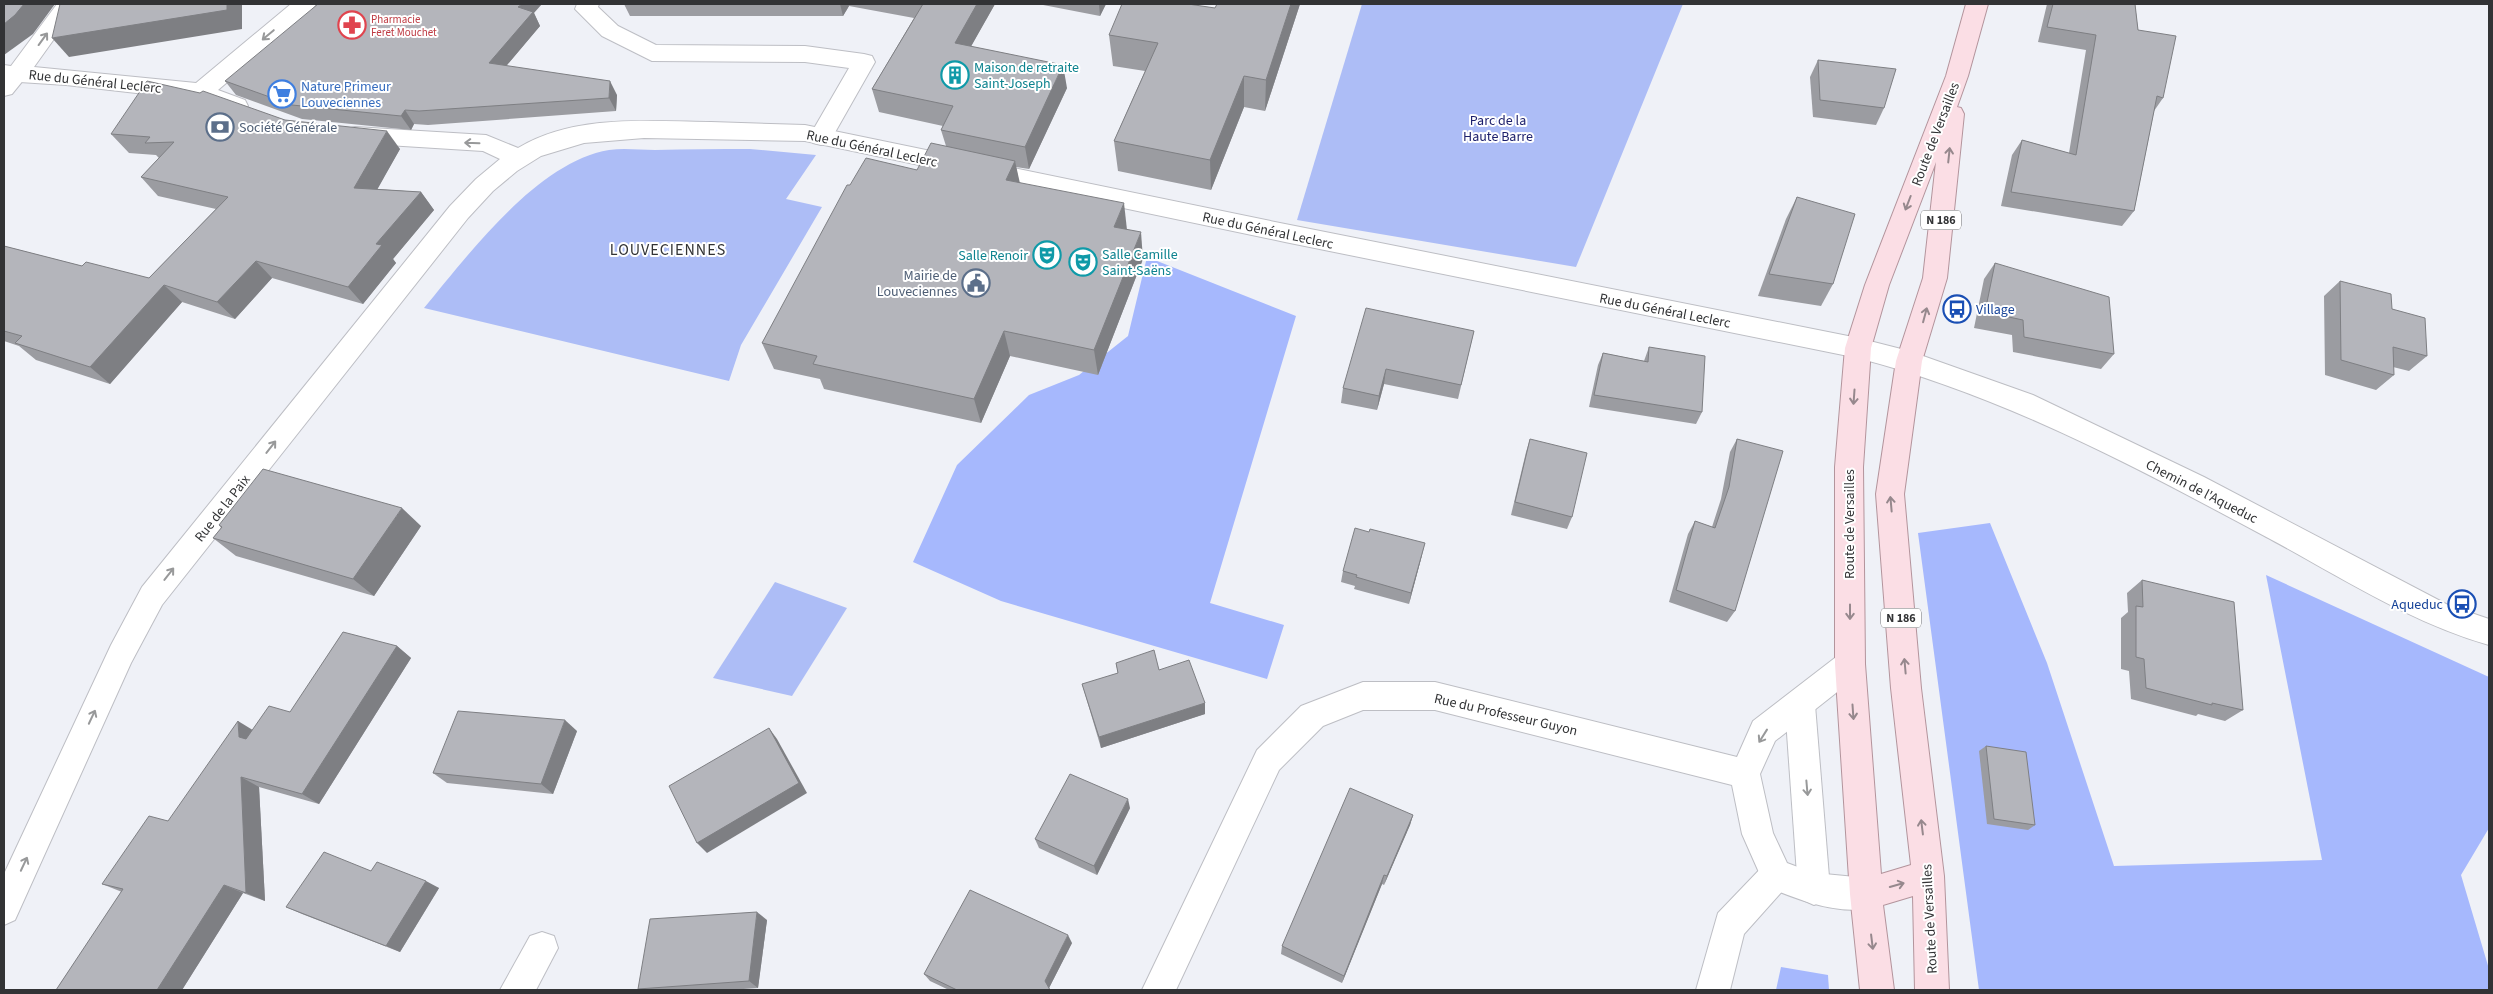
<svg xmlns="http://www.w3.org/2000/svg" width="2493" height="994" viewBox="0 0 2493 994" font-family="'Source Sans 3',sans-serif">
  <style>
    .green { fill: #adbdf6 }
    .forest { fill: #a6b8fd }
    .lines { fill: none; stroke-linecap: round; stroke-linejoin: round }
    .service-casing { stroke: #bdbec4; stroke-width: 2 }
    .minor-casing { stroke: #bdbec4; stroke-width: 2 }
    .tertiary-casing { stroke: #bdbec4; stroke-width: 2 }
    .primary-casing { stroke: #b3949c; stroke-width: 2 }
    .service { fill: #fff; fill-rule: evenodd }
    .minor { fill: #fff; fill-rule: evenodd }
    .tertiary { fill: #fff; fill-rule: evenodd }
    .primary { fill: #fbdee5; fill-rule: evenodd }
    .wall { fill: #9b9ca1 }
    .shaded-wall { fill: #7e7f83 }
    .building { fill: #b4b5bb; stroke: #7e7f83 }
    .oneway { stroke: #98999a }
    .oneway2 { stroke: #96888d }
    .labels { text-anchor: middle; stroke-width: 4; stroke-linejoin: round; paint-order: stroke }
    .far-health-label { font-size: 11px; fill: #be3a42; stroke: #fff; text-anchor: start }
    .shield { fill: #fff; stroke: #707072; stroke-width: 1 }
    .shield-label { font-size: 12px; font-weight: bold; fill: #323335 }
    .culture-label { font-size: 14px; fill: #0d838f; stroke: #fff; text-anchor: start }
    .street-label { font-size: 14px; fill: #323335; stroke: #fff }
    .shop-label { font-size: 14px; fill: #366cbe; stroke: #fff; text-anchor: start }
    .park-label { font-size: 14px; fill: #1b1e6b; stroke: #fff }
    .service-label { font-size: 14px; fill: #4e5e75; stroke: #fff; text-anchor: start }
    .transit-label { font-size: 14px; fill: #164399; stroke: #fff; text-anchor: start }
    .quarter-label { font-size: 16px; letter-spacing: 1px; fill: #323335; stroke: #fff }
  </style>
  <rect width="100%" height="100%" fill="#eff1f7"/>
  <!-- green -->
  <g class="green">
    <polygon points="1362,4 1683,4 1576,267 1297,220"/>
    <path d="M 750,149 L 816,155 L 786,199 L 822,207 L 741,345 L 729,381 L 424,308 C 469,254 537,162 609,150 C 624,148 640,150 655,150 C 687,149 718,149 750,149 Z"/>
    <polygon points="775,582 847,608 792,696 713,678"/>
  </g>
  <!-- forest -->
  <g class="forest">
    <polygon points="1147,257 1296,316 1210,603 1284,625 1267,679 1001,601 913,562 957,465 1029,395 1079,375 1128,336"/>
    <polygon points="1990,523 2047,663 2114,866 2322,860 2266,575 2489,677 2489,828 2461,875 2489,969 2489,990 1979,990 1918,533"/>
    <polygon points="1781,967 1828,975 1829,990 1776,990"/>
  </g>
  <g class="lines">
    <!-- service casing -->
    <g class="service-casing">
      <g id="service">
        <polygon points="577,4 599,4 598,7 618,26 656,45 805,46 864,54 872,56 875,62 829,143 821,145 813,143 809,137 849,68 805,62 652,61 602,36 575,9"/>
        <polygon points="18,65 26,67 29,73 12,94 4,96 4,74 10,67"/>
        <polygon points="1800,691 1811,695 1815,705 1830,889 1825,900 1814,905 1803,900 1798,889 1785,705 1789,695"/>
      </g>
    </g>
    <!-- minor casing -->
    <g class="minor-casing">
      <g id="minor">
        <polygon points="57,4 79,4 34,67 196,83 291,4 316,4 313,9 218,90 245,100 248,106 245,112 237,114 198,100 66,85 4,81 4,65 11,66"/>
        <path d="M 711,122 L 805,125 L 1285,224 L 1858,338 L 1909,351 L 2033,395 L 2204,477 L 2448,605 L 2489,619 L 2489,645 C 2412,623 2342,578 2272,540 C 2139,469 2005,396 1858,358 L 1285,242 L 805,141 L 644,138 L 584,143 L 541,156 L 517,171 L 493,191 L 468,218 L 162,605 L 131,663 L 15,920 L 4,925 L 4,874 L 111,645 L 142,587 L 450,206 L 476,179 L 500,159 L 483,151 L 355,143 L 347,141 L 343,135 L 347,129 L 355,127 L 486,135 L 518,148 C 574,114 649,121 711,122 Z"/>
        <path d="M 1850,650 L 1860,654 L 1865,664 L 1860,674 L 1775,741 L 1760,774 L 1773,833 L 1787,863 L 1814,873 L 1866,878 L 1877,883 L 1882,894 L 1877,905 C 1845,919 1796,899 1765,886 L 1742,834 L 1732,785 L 1435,710 L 1363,710 L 1323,726 L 1279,770 L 1176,990 L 1142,990 L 1257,750 L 1301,706 L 1363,682 L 1435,682 L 1737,757 L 1753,721 L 1840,654 Z"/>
        <polygon points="542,932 554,936 558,948 536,990 500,990 530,936"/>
      </g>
    </g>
    <!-- tertiary casing -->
    <g class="tertiary-casing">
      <polygon id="tertiary" points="1776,859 1787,864 1792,875 1787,886 1744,934 1730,990 1696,990 1718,913 1765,864"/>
    </g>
    <!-- primary casing -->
    <g class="primary-casing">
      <path id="primary" d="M 1966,4 L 1988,4 L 1968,76 L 1957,107 L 1961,108 L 1964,114 L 1947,278 L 1922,361 L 1904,494 L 1921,688 L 1944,876 L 1949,990 L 1915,990 L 1913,896 L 1883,905 L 1894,990 L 1860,990 L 1850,894 L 1835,664 L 1835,467 L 1845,348 L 1865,285 L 1946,76 ZM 1936,162 L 1923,278 L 1896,361 L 1876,494 L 1891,688 L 1911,865 L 1881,874 L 1865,664 L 1863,467 L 1871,348 L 1889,285 Z"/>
    </g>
    <!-- service -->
    <use href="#service" class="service"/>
    <!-- minor -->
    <use href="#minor" class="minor"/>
    <!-- tertiary -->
    <use href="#tertiary" class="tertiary"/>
    <!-- primary -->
    <use href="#primary" class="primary"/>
  </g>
  <!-- wall -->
  <g class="wall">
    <polygon points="624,4 995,4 971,46 1067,88 1029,169 1016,167 1019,182 1127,230 1143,259 1098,375 1010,356 981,423 824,389 820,379 774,369 762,343 850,185 917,170 946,146 941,130 943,126 879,112 872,89 914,18 849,6 843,16 630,16"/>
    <polygon points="1038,4 1106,4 1100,16"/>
    <polygon points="1300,4 1265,111 1244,107 1211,190 1118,171 1114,141 1145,71 1113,66 1109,35 1215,8"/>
    <polygon points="2047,4 2135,4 2138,30 2163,98 2154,111 2134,211 2122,226 2001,206 2012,155 2022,140 2069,153 2086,50 2038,42"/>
    <polygon points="534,13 540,26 506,66 617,95 616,111 428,125 414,124 411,130 302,119 236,95 225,81"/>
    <polygon points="1818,60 1884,108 1876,125 1813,117 1810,77"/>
    <polygon points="285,120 400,149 377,189 421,192 434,210 393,259 396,263 363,304 272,278 235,319 182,302 110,384 36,360 19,346 4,341 4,246 82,266 149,278 216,209 158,196 141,177 159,158 156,155 129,153 111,134"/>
    <polygon points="1797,197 1833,284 1821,306 1758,296 1786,219"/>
    <polygon points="1995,263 2114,354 2101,369 2013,352 2012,335 1974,328 1984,279"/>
    <polygon points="2340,281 2392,309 2427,356 2409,371 2393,367 2394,375 2376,390 2325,375 2324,296"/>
    <polygon points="1474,331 1458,399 1384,384 1377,410 1341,403 1343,388"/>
    <polygon points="1649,347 1702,412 1696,424 1589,407 1598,365 1603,353 1644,361"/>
    <polygon points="1530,439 1572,517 1567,529 1511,515 1526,452"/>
    <polygon points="1737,439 1735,611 1727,622 1669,602 1688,534 1695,521 1712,527 1721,499 1730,452"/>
    <polygon points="219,525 421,526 374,596 236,556 213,538 221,528"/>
    <polygon points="1422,555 1409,604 1354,589 1355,586 1341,582 1343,571"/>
    <polygon points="2142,580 2243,710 2225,721 2198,714 2196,716 2131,699 2129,671 2121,669 2121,618 2128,612 2127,593"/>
    <polygon points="397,646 411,658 319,804 259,787 265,901 243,893 182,990 56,990 122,892 102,884 168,821 253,730 290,712"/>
    <polygon points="1116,663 1159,670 1205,703 1205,714 1101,748 1082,684 1118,674"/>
    <polygon points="577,731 553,794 447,783 433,773"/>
    <polygon points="1986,746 2035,825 2028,830 1987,824 1979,751"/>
    <polygon points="1130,808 1097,875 1039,848 1035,839"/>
    <polygon points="1413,815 1410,825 1384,885 1382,884 1342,983 1281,954 1282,946"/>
    <polygon points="371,871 439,888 400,952 302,914 286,907"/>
    <polygon points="767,920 758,988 729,990 641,990 638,989"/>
    <polygon points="1072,943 1049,988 1050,990 949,990 930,981 924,974"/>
  </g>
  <!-- shaded-wall -->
  <g class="shaded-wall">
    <polygon points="24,4 55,4 33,34 4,55 4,24"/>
    <polygon points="227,4 242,4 242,29 69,57 52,38"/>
    <polygon points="522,4 542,4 534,13 540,26 497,77 489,63 518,7"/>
    <polygon points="840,4 848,4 849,6 843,16"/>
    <polygon points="977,4 995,4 960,66 955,43"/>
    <polygon points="1099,4 1106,4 1100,16"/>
    <polygon points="1291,4 1300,4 1265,111 1266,80"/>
    <polygon points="1063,65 1067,88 1029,169 1025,147"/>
    <polygon points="1244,76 1244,107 1211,190 1210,160"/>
    <polygon points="610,81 617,95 616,111 609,98"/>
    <polygon points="405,110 414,124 411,130 401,116"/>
    <polygon points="387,131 400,149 368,206 354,188"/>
    <polygon points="1015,161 1021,188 1006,180"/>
    <polygon points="421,192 434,210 393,259 396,263 363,304 348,287 376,244"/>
    <polygon points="1124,203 1127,230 1114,227"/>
    <polygon points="1141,232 1143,259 1098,375 1094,350"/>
    <polygon points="256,261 272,278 235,319 217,302"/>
    <polygon points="164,285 182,302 110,384 90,367"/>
    <polygon points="1004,331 1010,356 981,423 974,399"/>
    <polygon points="1386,369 1384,384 1377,410 1379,396"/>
    <polygon points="402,508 421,526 374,596 353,579"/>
    <polygon points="1425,543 1422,555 1409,604 1411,593"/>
    <polygon points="397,646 411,658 319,804 302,794"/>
    <polygon points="1205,703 1205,714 1101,748 1099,737"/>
    <polygon points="565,720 577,731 553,794 541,784"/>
    <polygon points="238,721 256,732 257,748 239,737"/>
    <polygon points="769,728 777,739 807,793 707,853 697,843"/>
    <polygon points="241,777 259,787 265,901 246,893"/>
    <polygon points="1128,799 1130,808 1097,875 1094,866"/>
    <polygon points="1413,815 1410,825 1384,885 1387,876"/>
    <polygon points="1384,875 1382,884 1342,983 1344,976"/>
    <polygon points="426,881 439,888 400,952 386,946"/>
    <polygon points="224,885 243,893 182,990 157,990"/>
    <polygon points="757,912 767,920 758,988 749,981"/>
    <polygon points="1068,935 1072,943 1049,988 1045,981"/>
  </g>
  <!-- building -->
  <g class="building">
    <polygon points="4,4 24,4 15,15 4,24"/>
    <polygon points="60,4 227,4 227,10 52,38"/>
    <polygon points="318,4 522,4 518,7 533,12 489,63 610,81 609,98 419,111 405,110 401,116 292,105 225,81"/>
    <polygon points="923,4 977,4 955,43 1063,65 1025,147 941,130 953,106 872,89"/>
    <polygon points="1122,4 1188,4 1215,8 1217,4 1291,4 1266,80 1244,76 1210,160 1114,141 1158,43 1109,35"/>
    <polygon points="2053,4 2135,4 2138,30 2176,36 2163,98 2157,96 2134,211 2011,192 2022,140 2076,155 2096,35 2047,27"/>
    <polygon points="1818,60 1896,69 1884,108 1820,100"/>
    <polygon points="147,81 200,93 203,91 285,120 387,131 354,188 421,192 376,244 382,245 348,287 256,261 217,302 164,285 90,367 15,343 22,336 4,331 4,246 82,266 86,262 149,278 228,197 141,177 174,142 145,143 150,137 111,134"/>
    <polygon points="931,143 1015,161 1006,180 1124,203 1114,227 1141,232 1094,350 1004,331 974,399 813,364 817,356 762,343 847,185 850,185 866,158 917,170"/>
    <polygon points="1797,197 1855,214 1833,284 1769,274"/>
    <polygon points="1995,263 2109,297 2114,354 2024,337 2023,320 1985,312"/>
    <polygon points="2340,281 2391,294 2392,309 2425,318 2427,356 2393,347 2394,375 2341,360"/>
    <polygon points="1366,308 1474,331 1461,385 1386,369 1379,396 1343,388"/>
    <polygon points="1649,347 1705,356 1702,412 1594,395 1603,353 1648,362"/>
    <polygon points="1530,439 1587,453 1572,517 1515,502"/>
    <polygon points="1737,439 1783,451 1735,611 1676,590 1695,521 1715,528 1729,487"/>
    <polygon points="263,469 402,508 353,579 213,538 222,527 219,525"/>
    <polygon points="1355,528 1369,532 1370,529 1425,543 1411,593 1356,577 1357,575 1343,571"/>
    <polygon points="2142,580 2234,602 2243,710 2212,703 2212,705 2146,688 2144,659 2136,657 2136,606 2143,607"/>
    <polygon points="343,632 397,646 302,794 241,777 246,893 224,885 157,990 56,990 123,889 102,884 149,816 168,821 238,721 239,737 246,739 269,706 290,712"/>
    <polygon points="1154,650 1159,670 1189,660 1205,703 1099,737 1082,684 1118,673 1116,663"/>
    <polygon points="458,711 565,720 541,784 433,773"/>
    <polygon points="769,728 799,783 697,843 669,786"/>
    <polygon points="1986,746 2026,752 2035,825 1994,819"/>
    <polygon points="1070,774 1128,799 1094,866 1035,839"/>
    <polygon points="1350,788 1413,815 1387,876 1384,875 1344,976 1282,946"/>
    <polygon points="324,852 371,871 377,862 426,881 386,946 286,907"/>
    <polygon points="970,890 1068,935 1045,981 1050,990 957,990 924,974"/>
    <polygon points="757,912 749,981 638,989 650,919"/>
  </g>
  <!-- one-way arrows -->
  <defs><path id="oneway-shaft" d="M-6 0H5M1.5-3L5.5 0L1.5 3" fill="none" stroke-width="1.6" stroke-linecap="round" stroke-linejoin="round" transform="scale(1.25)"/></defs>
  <g class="oneway">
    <use href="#oneway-shaft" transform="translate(268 35) rotate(140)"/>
    <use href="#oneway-shaft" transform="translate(43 39) rotate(-54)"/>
    <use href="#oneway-shaft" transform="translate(472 143) rotate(-178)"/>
    <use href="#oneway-shaft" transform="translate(271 447) rotate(-52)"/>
    <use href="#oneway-shaft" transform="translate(169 574) rotate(-52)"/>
    <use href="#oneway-shaft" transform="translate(92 717) rotate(-65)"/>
    <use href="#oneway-shaft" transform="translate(1763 736) rotate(122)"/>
    <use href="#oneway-shaft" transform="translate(1807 788) rotate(85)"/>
    <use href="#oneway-shaft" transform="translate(24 864) rotate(-65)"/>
  </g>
  <g class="oneway2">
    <use href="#oneway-shaft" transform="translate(1949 155) rotate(-84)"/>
    <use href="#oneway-shaft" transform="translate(1908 203) rotate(111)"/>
    <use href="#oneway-shaft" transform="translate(1925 315) rotate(-75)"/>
    <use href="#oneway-shaft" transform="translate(1854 397) rotate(94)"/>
    <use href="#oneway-shaft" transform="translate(1891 504) rotate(-95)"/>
    <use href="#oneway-shaft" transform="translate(1850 612) rotate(90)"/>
    <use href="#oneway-shaft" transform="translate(1905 666) rotate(-95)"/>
    <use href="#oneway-shaft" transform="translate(1853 712) rotate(86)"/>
    <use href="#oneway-shaft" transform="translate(1922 827) rotate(-97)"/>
    <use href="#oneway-shaft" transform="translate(1897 885) rotate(-16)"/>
    <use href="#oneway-shaft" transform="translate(1872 942) rotate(83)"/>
  </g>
  <!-- icons -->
  <defs>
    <g id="pharmacy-ring" transform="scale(1.4375)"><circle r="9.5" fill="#fff" stroke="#e0444e" stroke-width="1.5"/><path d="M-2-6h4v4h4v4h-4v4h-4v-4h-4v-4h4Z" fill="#e0444e"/></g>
    <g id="building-ring" transform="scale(1.4375)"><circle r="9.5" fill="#fff" stroke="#0f9aa8" stroke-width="1.5"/><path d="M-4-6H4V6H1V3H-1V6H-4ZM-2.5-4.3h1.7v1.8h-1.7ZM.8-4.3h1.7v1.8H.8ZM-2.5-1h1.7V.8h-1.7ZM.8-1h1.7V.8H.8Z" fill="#0f9aa8"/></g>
    <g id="supermarket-ring" transform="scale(1.4375)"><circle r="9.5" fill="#fff" stroke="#3f7fe0" stroke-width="1.5"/><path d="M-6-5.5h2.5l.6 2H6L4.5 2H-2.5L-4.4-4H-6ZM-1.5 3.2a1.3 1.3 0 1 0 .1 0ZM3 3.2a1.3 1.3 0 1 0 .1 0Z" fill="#3f7fe0"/></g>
    <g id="bank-ring" transform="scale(1.4375)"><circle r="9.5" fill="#fff" stroke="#5c6f8a" stroke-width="1.5"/><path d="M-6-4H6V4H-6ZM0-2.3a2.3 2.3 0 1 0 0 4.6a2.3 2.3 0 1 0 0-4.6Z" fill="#5c6f8a"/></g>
    <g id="theatre-ring" transform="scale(1.4375)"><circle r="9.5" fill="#fff" stroke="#0f9aa8" stroke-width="1.5"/><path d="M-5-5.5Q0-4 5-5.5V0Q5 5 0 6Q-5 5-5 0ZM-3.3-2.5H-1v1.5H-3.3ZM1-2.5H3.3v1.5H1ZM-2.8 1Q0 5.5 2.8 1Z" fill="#0f9aa8"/></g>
    <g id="civic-ring" transform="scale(1.4375)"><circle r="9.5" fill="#fff" stroke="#5c6f8a" stroke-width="1.5"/><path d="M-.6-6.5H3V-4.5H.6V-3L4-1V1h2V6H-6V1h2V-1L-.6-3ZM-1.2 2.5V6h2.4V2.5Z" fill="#5c6f8a"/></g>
    <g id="bus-ring" transform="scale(1.4375)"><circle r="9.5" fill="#fff" stroke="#1a4fb4" stroke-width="1.5"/><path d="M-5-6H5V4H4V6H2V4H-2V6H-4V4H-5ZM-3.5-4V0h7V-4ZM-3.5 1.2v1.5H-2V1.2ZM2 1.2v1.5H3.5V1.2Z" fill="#1a4fb4"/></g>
  </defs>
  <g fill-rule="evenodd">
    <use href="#pharmacy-ring" x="352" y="25"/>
    <use href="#building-ring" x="955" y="75"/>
    <use href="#supermarket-ring" x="282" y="94"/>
    <use href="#bank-ring" x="220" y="127"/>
    <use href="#theatre-ring" x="1047" y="255"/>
    <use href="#theatre-ring" x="1083" y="262"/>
    <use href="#civic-ring" x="976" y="283"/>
    <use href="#bus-ring" x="1957" y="309"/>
    <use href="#bus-ring" x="2462" y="604"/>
  </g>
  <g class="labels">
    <!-- far-health labels -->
    <g class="far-health-label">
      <text x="371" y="23">Pharmacie<tspan x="371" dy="13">Feret Mouchet</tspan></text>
    </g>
    <!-- shield labels -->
    <g class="shield">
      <rect x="1921" y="210.5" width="40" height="19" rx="4"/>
      <rect x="1881" y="608.5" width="40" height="19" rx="4"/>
    </g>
    <g class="shield-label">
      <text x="1941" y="224">N 186</text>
      <text x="1901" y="622">N 186</text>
    </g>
    <!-- culture labels -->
    <g class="culture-label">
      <text x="974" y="72">Maison de retraite<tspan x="974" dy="16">Saint-Joseph</tspan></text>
      <text x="1102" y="259">Salle Camille<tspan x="1102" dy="16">Saint-Saëns</tspan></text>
      <text x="1028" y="260" text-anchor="end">Salle Renoir</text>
    </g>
    <!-- street labels -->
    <g class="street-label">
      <text transform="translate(95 81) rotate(6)" y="5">Rue du Général Leclerc</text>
      <text transform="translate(1935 134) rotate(-69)" y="5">Route de Versailles</text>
      <text transform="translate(872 148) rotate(12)" y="5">Rue du Général Leclerc</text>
      <text transform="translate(1268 230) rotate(12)" y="5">Rue du Général Leclerc</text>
      <text transform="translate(1665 310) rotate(11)" y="5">Rue du Général Leclerc</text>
      <text transform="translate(2202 491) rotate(27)" y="5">Chemin de l'Aqueduc</text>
      <text transform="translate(222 508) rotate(-52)" y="5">Rue de la Paix</text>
      <text transform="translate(1849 524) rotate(-90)" y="5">Route de Versailles</text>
      <text transform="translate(1506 714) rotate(13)" y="5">Rue du Professeur Guyon</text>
      <text transform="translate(1929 919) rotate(-93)" y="5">Route de Versailles</text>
    </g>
    <!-- shop labels -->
    <g class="shop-label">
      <text x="301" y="91">Nature Primeur<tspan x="301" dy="16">Louveciennes</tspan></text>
    </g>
    <!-- park labels -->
    <g class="park-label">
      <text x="1498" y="125">Parc de la<tspan x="1498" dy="16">Haute Barre</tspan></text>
    </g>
    <!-- service labels -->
    <g class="service-label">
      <text x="239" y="132">Société Générale</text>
      <text x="957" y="280" text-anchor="end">Mairie de<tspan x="957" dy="16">Louveciennes</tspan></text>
    </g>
    <!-- transit labels -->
    <g class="transit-label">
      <text x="1976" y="314">Village</text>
      <text x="2443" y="609" text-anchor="end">Aqueduc</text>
    </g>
    <!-- quarter labels -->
    <g class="quarter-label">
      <text x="668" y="255">LOUVECIENNES</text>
    </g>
  </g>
  <!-- border -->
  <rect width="2493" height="994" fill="none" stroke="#323335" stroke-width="10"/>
</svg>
